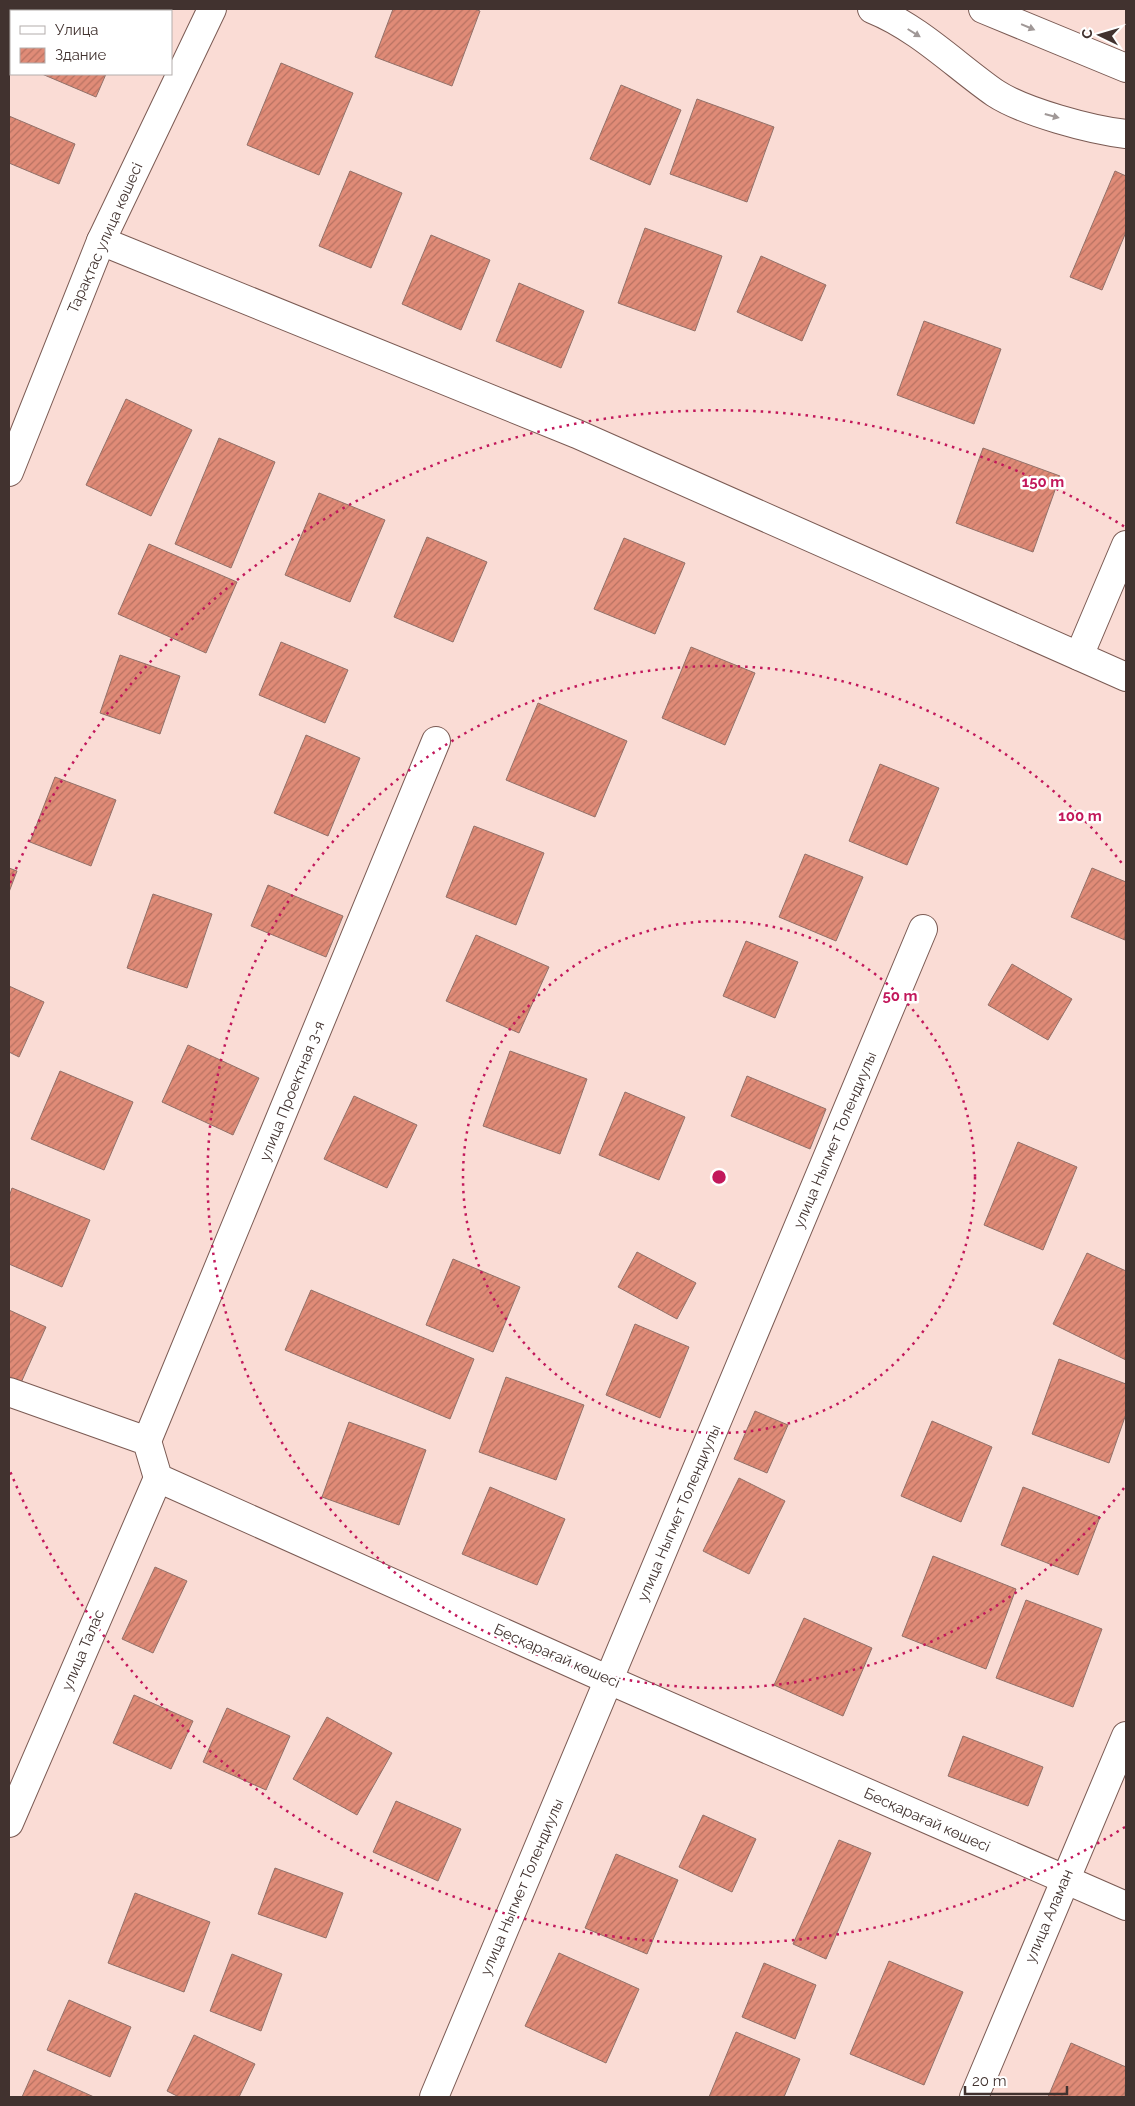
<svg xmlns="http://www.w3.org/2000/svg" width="1135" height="2106" viewBox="0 0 1135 2106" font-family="Raleway,sans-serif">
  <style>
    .building { fill: url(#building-hatch); stroke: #927169 }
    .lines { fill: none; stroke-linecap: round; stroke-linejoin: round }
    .minor-casing { stroke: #7b5b54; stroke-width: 30 }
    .major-casing { stroke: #7b5b54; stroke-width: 30 }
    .minor { stroke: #fff; stroke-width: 28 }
    .major { stroke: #fff; stroke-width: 28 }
    .oneway { fill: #a09897 }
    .ring { fill: none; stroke: #c2185b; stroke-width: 2.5; stroke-dasharray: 2.5 5 }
    .labels { text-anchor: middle; stroke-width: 5; stroke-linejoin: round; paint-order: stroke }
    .street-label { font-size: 15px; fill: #41322f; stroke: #fff }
    .centre { fill: #c2185b; stroke: #fff; stroke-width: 2.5 }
    .ring-label { font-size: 15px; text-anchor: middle; font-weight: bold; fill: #c2185b; stroke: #fff; stroke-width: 5; stroke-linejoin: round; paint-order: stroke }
  </style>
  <defs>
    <pattern id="building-hatch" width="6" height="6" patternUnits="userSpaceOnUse" patternTransform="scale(1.25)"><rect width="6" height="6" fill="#e08b77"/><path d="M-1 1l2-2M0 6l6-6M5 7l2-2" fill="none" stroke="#b77262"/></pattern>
  </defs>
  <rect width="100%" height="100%" fill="#fadcd5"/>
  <!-- building -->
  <g class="building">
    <polygon points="56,9 112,9 119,11 55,11"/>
    <polygon points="393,9 474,9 480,11 452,86 375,57"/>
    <polygon points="281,63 353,93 319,175 247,145"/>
    <polygon points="42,74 106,74 96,97"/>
    <polygon points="621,85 681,110 650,185 590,159"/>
    <polygon points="697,99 774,127 747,202 670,174"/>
    <polygon points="9,116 75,144 59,184 9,163"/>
    <polygon points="350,171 402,193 371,268 319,246"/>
    <polygon points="1115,171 1126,176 1126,232 1102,290 1070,277"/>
    <polygon points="645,228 722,256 695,331 618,303"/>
    <polygon points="431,235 490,260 461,330 402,304"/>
    <polygon points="761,256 826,285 802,341 737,312"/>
    <polygon points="519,283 584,311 561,368 496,341"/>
    <polygon points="924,321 1001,349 974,424 897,395"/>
    <polygon points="126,399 192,430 151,516 86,485"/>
    <polygon points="219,438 275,462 231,568 175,544"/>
    <polygon points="983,448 1060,476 1033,552 956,523"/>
    <polygon points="319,493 385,520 350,602 285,575"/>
    <polygon points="427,537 487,562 453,642 394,617"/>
    <polygon points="624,538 685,563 655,634 594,609"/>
    <polygon points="149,544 237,582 206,653 118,614"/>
    <polygon points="281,642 348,670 325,723 259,695"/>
    <polygon points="691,647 755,673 725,745 662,718"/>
    <polygon points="120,655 180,676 160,734 100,713"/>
    <polygon points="538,703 627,741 595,817 506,780"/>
    <polygon points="306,735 360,758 328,836 274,813"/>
    <polygon points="880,764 939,788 907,865 849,841"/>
    <polygon points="55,777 116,800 91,866 30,842"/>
    <polygon points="474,826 544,853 516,925 446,897"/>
    <polygon points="805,854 863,877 836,941 779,917"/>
    <polygon points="9,868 17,871 9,892"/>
    <polygon points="1092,868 1126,882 1125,940 1071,917"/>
    <polygon points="268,885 343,916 326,957 251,926"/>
    <polygon points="153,894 212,914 187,988 127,968"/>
    <polygon points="476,935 549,967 519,1033 446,1001"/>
    <polygon points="746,941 798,962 775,1018 723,996"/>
    <polygon points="1012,964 1072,999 1048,1040 988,1005"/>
    <polygon points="9,986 44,1002 19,1057 9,1052"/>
    <polygon points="188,1045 259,1078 233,1135 162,1102"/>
    <polygon points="510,1051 587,1079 560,1154 483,1126"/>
    <polygon points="60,1071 133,1102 104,1170 31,1139"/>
    <polygon points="747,1076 826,1109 810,1149 731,1116"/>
    <polygon points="625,1092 685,1117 659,1180 599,1155"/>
    <polygon points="354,1096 417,1125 387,1188 324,1159"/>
    <polygon points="1018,1142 1077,1167 1043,1250 984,1225"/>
    <polygon points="12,1188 90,1220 62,1287 9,1264 9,1197"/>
    <polygon points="637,1252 696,1283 677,1319 618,1287"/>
    <polygon points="1087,1253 1126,1271 1126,1360 1053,1324"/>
    <polygon points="453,1259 520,1287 493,1352 426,1325"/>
    <polygon points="311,1290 474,1359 450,1419 285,1350"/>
    <polygon points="9,1310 46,1327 20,1385 9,1379"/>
    <polygon points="635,1324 689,1347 660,1418 606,1395"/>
    <polygon points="1059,1359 1126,1384 1126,1414 1109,1463 1032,1434"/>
    <polygon points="506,1377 584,1405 556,1480 479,1452"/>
    <polygon points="755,1411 788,1425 767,1473 734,1459"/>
    <polygon points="932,1421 992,1447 961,1522 901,1496"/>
    <polygon points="349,1422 426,1450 399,1525 322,1497"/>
    <polygon points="739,1478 785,1501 749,1574 703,1551"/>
    <polygon points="490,1487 565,1519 537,1585 462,1554"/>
    <polygon points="1023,1487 1100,1517 1078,1575 1001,1545"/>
    <polygon points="933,1556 1016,1589 986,1669 902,1636"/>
    <polygon points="155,1567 187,1581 153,1653 122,1639"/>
    <polygon points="1026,1600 1102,1629 1073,1707 996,1678"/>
    <polygon points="804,1618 872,1648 843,1716 774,1685"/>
    <polygon points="134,1695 193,1721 171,1769 113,1743"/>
    <polygon points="227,1708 290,1736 266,1790 203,1762"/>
    <polygon points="327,1717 392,1753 357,1815 293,1779"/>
    <polygon points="963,1736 1043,1767 1028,1806 948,1776"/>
    <polygon points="396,1801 461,1829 438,1881 373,1852"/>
    <polygon points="703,1815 756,1839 732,1892 679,1867"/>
    <polygon points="839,1840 871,1853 826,1959 793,1944"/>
    <polygon points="616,1854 678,1880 647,1954 585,1928"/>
    <polygon points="275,1868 343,1893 326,1938 258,1914"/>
    <polygon points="135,1893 210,1922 184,1992 108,1963"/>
    <polygon points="559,1953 639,1989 606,2063 525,2026"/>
    <polygon points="232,1954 282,1974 261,2031 210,2011"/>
    <polygon points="889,1961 963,1992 924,2085 850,2054"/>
    <polygon points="764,1963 816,1985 795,2039 742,2017"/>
    <polygon points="69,2000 131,2027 110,2077 47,2050"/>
    <polygon points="736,2032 800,2059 784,2097 709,2097"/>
    <polygon points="194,2035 255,2064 239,2097 179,2097 167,2091"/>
    <polygon points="1071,2043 1126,2067 1125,2097 1048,2097"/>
    <polygon points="34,2070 94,2097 22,2097"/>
  </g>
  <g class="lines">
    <!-- minor casing -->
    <g class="minor-casing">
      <g id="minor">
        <path d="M 872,9 C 919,28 955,65 995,93 C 1024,112 1091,130 1126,134"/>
        <polyline points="101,241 577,434 1126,677"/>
        <polyline points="9,472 101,241 212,9"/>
        <polyline points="1079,656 1126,545"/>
        <polyline points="9,1392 147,1441 158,1478 609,1680 1126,1906"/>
        <polyline points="147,1441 436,741"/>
        <polyline points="9,1823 158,1478"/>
        <polyline points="434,2097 923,929"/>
        <polyline points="974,2097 1126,1736"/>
      </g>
    </g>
    <!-- major casing -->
    <g class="major-casing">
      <polyline id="major" points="983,9 1126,68"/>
    </g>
    <!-- minor -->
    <use href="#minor" class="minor"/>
    <!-- major -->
    <use href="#major" class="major"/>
  </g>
  <!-- one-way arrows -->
  <defs><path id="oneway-solid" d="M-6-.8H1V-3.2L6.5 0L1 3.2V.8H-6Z" transform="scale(1.25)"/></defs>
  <g class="oneway">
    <use href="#oneway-solid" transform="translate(1028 27) rotate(23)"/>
    <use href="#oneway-solid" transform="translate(914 33) rotate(32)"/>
    <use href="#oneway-solid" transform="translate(1052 116) rotate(15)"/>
  </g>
  <!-- distance rings -->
  <g class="ring">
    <circle cx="719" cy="1177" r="256"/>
    <path d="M1124 1488A511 511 0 1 1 1124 866"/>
    <path d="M1125 1827A767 767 0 0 1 10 1471M10 883A767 767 0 0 1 1125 527"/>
  </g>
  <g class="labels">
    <!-- street labels -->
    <g class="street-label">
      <text transform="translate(105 238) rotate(-66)" y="5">Тарақтас улица көшесі</text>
      <text transform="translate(292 1091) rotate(-68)" y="5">улица Проектная 3-я</text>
      <text transform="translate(835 1140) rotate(-67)" y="5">улица Ныгмет Толендиулы</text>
      <text transform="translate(679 1513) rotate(-67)" y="5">улица Ныгмет Толендиулы</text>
      <text transform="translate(83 1650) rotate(-67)" y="5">улица Талас</text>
      <text transform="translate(557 1656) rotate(24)" y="5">Бесқарағай көшесі</text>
      <text transform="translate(927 1820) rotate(24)" y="5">Бесқарағай көшесі</text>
      <text transform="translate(522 1887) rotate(-67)" y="5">улица Ныгмет Толендиулы</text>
      <text transform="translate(1049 1916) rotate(-67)" y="5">улица Аламан</text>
    </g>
  </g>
  <circle cx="719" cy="1177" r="8" class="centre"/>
  <g class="ring-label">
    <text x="1043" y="487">150 m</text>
    <text x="1080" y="821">100 m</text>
    <text x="900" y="1001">50 m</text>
  </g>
  <!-- border -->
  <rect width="1135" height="2106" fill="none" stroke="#41322f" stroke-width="20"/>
  <!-- legend -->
  <rect x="10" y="10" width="162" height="65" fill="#ffffff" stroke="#b3adac"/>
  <rect x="20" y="26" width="25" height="8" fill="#ffffff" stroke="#b3adac"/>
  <text x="55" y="35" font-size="15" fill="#41322f">Улица</text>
  <rect x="20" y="48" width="25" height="15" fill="url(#building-hatch)" stroke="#b3adac"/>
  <text x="55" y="60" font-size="15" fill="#41322f">Здание</text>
  <!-- north arrow -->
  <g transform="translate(1100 35) rotate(275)" stroke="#ffffff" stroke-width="4" paint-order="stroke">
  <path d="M0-4L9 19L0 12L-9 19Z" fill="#41322f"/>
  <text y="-8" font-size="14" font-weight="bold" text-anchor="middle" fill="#41322f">С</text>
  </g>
  <!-- scale -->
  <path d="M965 2086v8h102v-8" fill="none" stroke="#41322f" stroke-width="2.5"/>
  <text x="972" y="2086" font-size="15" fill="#41322f" stroke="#ffffff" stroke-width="4" paint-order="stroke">20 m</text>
</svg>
